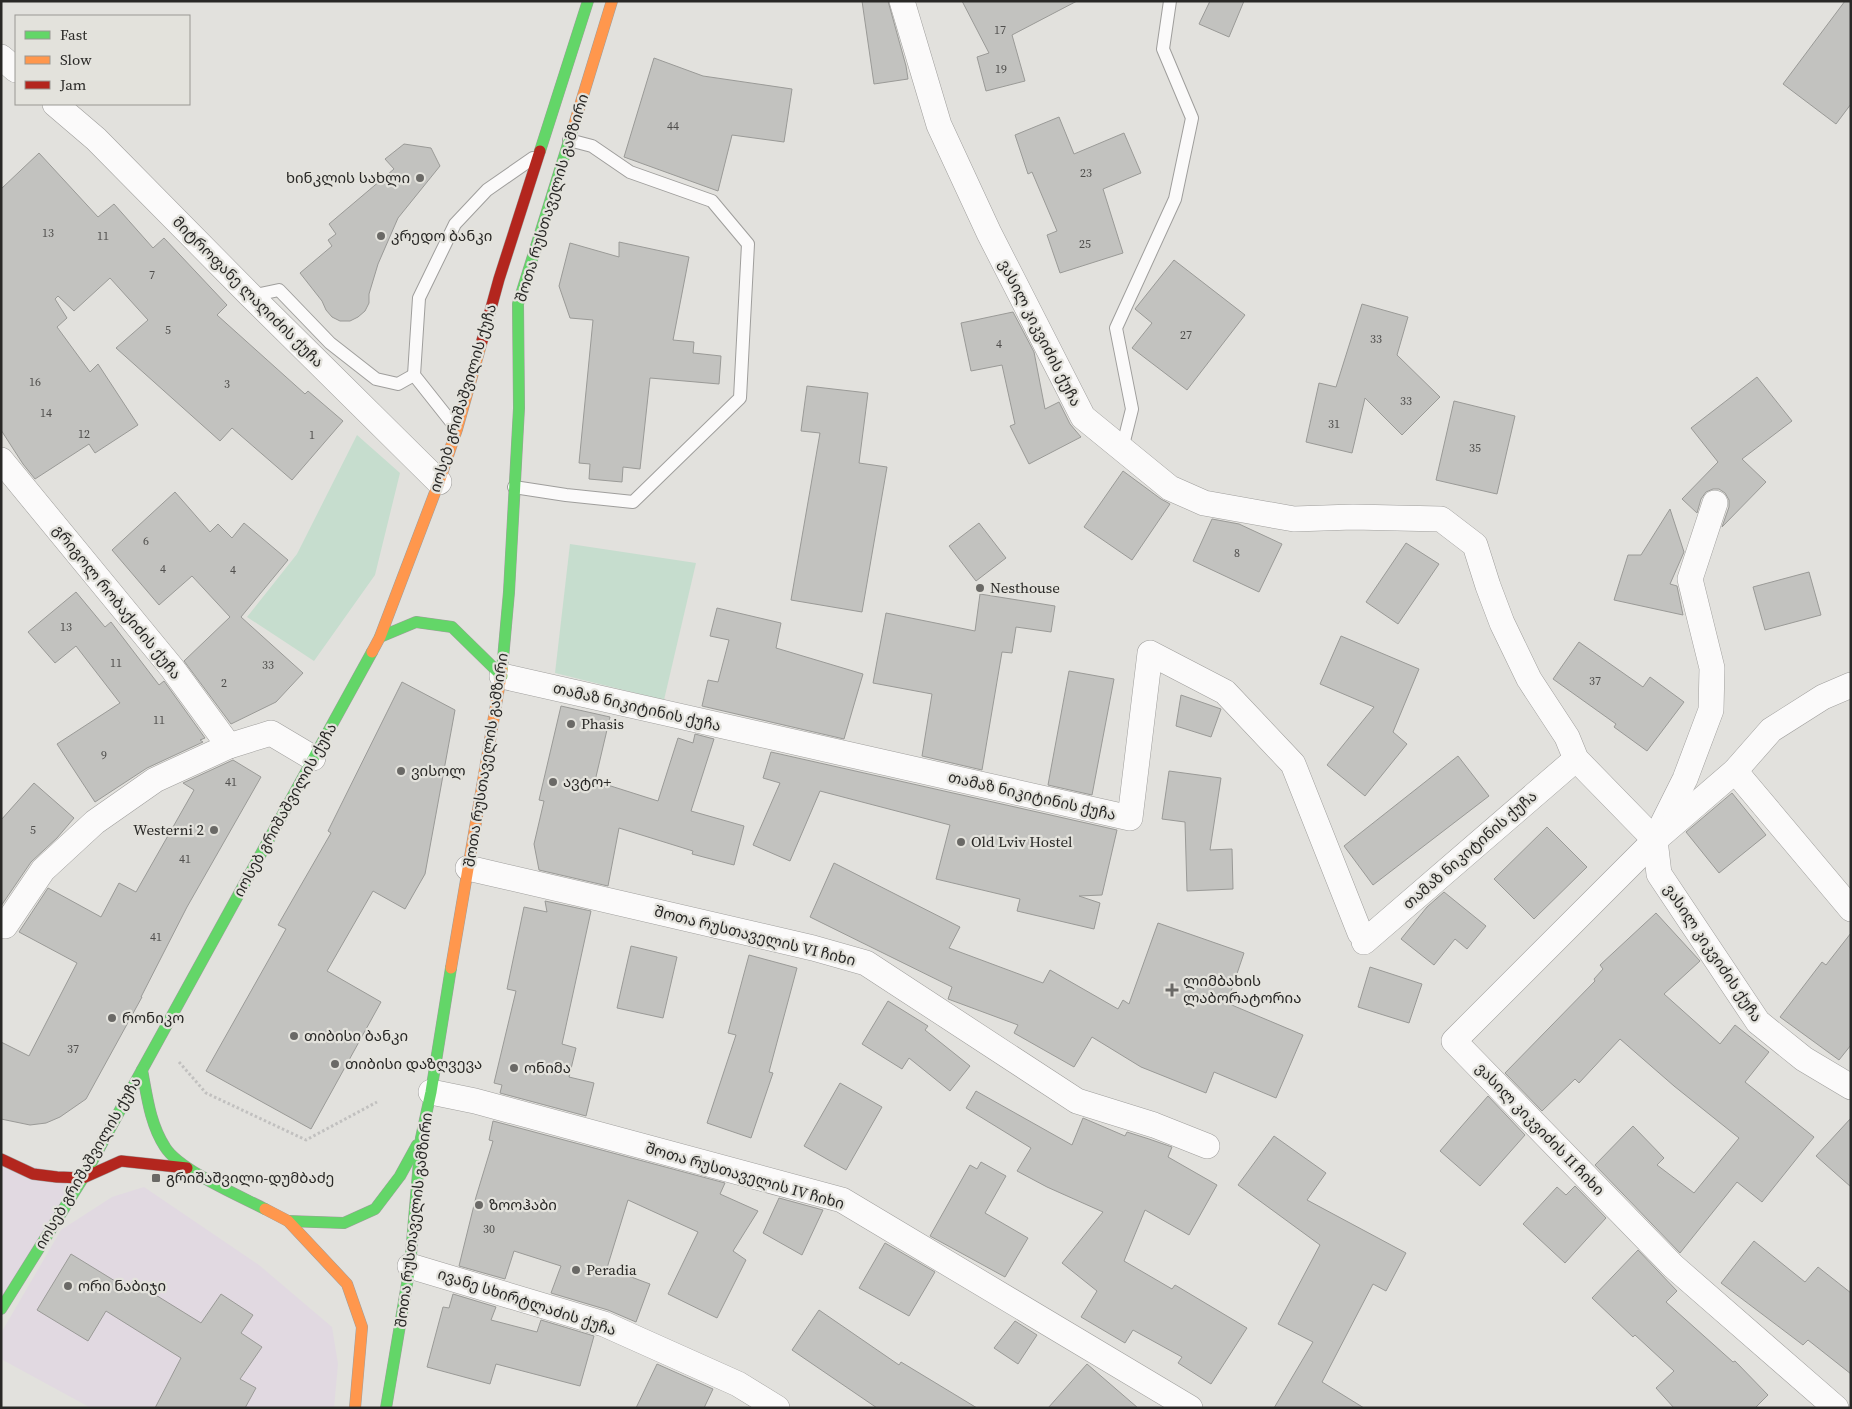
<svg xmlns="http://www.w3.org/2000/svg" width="1852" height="1409" viewBox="0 0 1852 1409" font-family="'Source Serif 4','Noto Sans Georgian',serif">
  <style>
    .commercial { fill: #e1d9e1 }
    .green { fill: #c6ddce }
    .building { fill: #c2c2bf; stroke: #9a9a97 }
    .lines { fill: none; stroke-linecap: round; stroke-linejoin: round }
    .lane-casing { stroke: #9f9e9c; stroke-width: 14 }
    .street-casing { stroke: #9f9e9c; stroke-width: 26 }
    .fast-casing { stroke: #9f9e9c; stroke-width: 12 }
    .slow-casing { stroke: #9f9e9c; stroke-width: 12 }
    .jam-casing { stroke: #9f9e9c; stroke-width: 12 }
    .path { stroke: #c1c0bf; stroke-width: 3; stroke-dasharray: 2.5 2.5; stroke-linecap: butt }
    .lane { stroke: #fbfafa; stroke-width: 12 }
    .street { stroke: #fbfafa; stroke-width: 25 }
    .fast { stroke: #63d668; stroke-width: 11 }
    .slow { stroke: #ff974d; stroke-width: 11 }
    .jam { stroke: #b3261e; stroke-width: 11 }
    .poi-dot { fill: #6a6966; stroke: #e3e2dc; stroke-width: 2 }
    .labels { text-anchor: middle; stroke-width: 4.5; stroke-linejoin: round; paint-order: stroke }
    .number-label { font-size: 12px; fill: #4f4e4c }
    .poi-label { font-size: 15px; fill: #292826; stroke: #e3e2dc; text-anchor: start }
    .street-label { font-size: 15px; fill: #292826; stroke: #e3e2dc }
  </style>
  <rect width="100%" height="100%" fill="#e2e1dd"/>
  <!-- commercial -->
  <g class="commercial">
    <polygon points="1,1159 83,1178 1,1309"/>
    <polygon points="144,1187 259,1265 332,1327 338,1364 334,1408 91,1408 1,1359 1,1333 61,1230 112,1197"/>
  </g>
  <!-- green -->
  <g class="green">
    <polygon points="357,435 400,473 375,575 314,661 247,617 297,554"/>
    <polygon points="570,544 696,563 664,700 555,673"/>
  </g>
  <!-- building -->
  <g class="building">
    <polygon points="862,1 888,1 906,66 908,79 874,84"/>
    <polygon points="962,1 1077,1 1012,35 1025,81 986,91 977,57 989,53"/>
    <polygon points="1210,1 1244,1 1229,37 1199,24"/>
    <polygon points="1845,1 1851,1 1851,104 1836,124 1783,84"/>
    <polygon points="654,58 703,76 792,89 784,142 732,135 718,191 624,157"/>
    <polygon points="1059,117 1074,154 1124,133 1141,173 1103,189 1123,253 1060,273 1047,235 1057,231 1032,172 1028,174 1015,135"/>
    <polygon points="404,144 431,148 440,166 398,218 378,264 369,294 369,303 365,311 358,317 350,321 340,321 332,317 326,310 322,301 300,273 332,246 328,240 336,234 329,224 394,169 385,159"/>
    <polygon points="39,153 98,217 114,204 153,248 164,238 227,305 217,315 305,394 308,391 343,421 292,480 232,428 220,441 116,348 148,320 110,278 74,311 58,296 55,299 67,318 57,327 90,372 98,364 138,425 95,453 89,444 35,479 23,464 1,430 1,189"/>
    <polygon points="619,242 689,257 673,340 694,342 693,353 721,356 719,384 650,378 640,469 623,467 622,482 589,479 590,464 579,463 593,320 570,318 559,286 570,243 619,257"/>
    <polygon points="1174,260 1245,315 1187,390 1132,348 1152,323 1135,309"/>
    <polygon points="1362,304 1408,317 1397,355 1440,397 1402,435 1365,398 1352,453 1306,442 1319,383 1336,387"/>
    <polygon points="1013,312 1034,352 1045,409 1059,402 1070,424 1081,437 1029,464 1010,426 1015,424 1002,365 971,371 961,323"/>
    <polygon points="1757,377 1792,421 1742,459 1766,482 1722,527 1729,507 1729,500 1725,493 1719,489 1713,489 1706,492 1701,499 1697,513 1682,499 1718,462 1691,428"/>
    <polygon points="807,386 868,393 859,463 887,467 862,612 791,600 820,433 801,431"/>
    <polygon points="1454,401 1515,416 1497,494 1436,480"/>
    <polygon points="1123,471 1161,499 1170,504 1132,560 1084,527"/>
    <polygon points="175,492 210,532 218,524 232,538 244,523 288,560 241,617 303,673 276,702 231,724 184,661 230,617 192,576 159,605 112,550"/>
    <polygon points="1670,509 1684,552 1670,584 1677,586 1683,615 1614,600 1628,555 1641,555"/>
    <polygon points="1212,519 1239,524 1282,544 1259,592 1193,561"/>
    <polygon points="979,523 1006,558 976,581 949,546"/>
    <polygon points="1406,543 1439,564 1398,624 1366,602"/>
    <polygon points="1809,572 1821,615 1765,630 1753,587"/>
    <polygon points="76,592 105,627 111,622 159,685 164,681 205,738 200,740 203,742 147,768 95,802 57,744 120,703 76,646 55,663 28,632"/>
    <polygon points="980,594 1055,606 1051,632 1016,627 1012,653 1002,652 982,770 922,756 932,694 873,683 886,613 975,631"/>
    <polygon points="717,608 781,623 776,648 863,674 844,739 702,706 708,680 718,682 729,640 710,636"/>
    <polygon points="1341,636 1419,669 1393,732 1407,744 1365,796 1327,765 1374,707 1320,684"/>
    <polygon points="1579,642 1643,687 1650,677 1684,702 1647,751 1614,727 1616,724 1553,679"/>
    <polygon points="1069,671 1114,679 1092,795 1048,785"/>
    <polygon points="402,682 455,710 425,874 405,909 373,891 327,971 381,1002 311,1129 206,1071 286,929 278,925 331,833 328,831"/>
    <polygon points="1181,695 1221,709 1211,737 1176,726"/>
    <polygon points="561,706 610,717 595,781 658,801 678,738 693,743 695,734 714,739 691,811 744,826 734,865 692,854 693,851 619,828 608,886 539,870 534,844 544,801 539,800"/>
    <polygon points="771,752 1117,830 1102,895 1079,896 1100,903 1094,929 1017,911 1020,899 936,879 950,825 820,791 790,861 753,845 780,783 763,778"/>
    <polygon points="1458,756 1489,796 1373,885 1344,846"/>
    <polygon points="233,760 261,777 187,907 141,997 142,997 86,1099 60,1117 46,1123 30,1125 1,1119 1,1042 29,1056 77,963 19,932 48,888 101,917 119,883 136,892 194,790 183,783"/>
    <polygon points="1169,771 1221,778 1210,850 1232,849 1233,889 1187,891 1185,822 1162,819"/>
    <polygon points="34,783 74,818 57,838 31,862 1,906 1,820"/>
    <polygon points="1732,793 1766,835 1719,873 1686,832"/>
    <polygon points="1547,827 1587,867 1534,919 1494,879"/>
    <polygon points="834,863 960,927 949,948 1043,983 1050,970 1118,1009 1123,1000 1129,1004 1158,923 1244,953 1227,1003 1303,1035 1276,1098 1214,1072 1206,1093 1141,1067 1092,1037 1074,1067 1014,1033 1018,1025 948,999 952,987 810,917"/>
    <polygon points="1444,892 1486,926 1467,949 1455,939 1434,965 1401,939 1427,907"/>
    <polygon points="545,901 591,911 562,1044 576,1048 569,1077 594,1083 586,1116 500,1093 502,1085 494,1083 516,991 507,989 524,907 547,912"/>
    <polygon points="1656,913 1700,961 1664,994 1720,1044 1735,1025 1769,1052 1745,1082 1814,1137 1762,1202 1737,1182 1680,1253 1595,1165 1633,1126 1664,1158 1657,1165 1694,1193 1739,1138 1674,1086 1620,1039 1579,1083 1575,1079 1542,1111 1505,1073 1595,981 1594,979 1603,969 1600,965"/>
    <polygon points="1851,933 1851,1045 1839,1060 1780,1017 1822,962 1826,965"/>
    <polygon points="631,946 677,957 663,1018 617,1008"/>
    <polygon points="749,955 797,968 769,1072 773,1073 751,1138 707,1123 736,1035 728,1033"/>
    <polygon points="1370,967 1422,984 1409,1023 1358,1007"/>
    <polygon points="888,1001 928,1026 925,1030 970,1066 950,1091 909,1058 902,1069 862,1044"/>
    <polygon points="840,1083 882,1107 846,1170 804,1146"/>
    <polygon points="976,1091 1072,1145 1083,1118 1125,1136 1127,1132 1149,1139 1172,1147 1168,1157 1217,1185 1189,1235 1145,1210 1124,1261 1172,1289 1175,1285 1247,1328 1211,1384 1178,1363 1182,1357 1133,1330 1125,1343 1081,1317 1097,1291 1062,1263 1103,1212 1047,1187 1017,1171 1031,1148 966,1108"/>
    <polygon points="1488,1096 1525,1135 1480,1186 1440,1151"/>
    <polygon points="1851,1118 1851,1187 1816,1156"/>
    <polygon points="493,1121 725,1183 720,1194 758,1211 733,1251 746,1260 717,1318 668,1294 698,1232 628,1200 607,1268 650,1284 636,1322 608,1310 551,1293 561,1266 514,1251 505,1279 459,1266 476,1197 493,1141 489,1140"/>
    <polygon points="1274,1136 1326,1173 1307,1200 1406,1253 1386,1291 1373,1284 1322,1382 1364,1408 1274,1408 1313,1342 1278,1324 1320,1245 1238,1185"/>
    <polygon points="981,1162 1006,1176 985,1213 1028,1238 1005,1277 930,1236 970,1165 977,1169"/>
    <polygon points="1575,1186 1606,1218 1565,1263 1523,1224 1557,1187 1566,1195"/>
    <polygon points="779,1198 823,1210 802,1255 763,1233"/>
    <polygon points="1754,1241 1805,1282 1818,1267 1851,1293 1851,1374 1808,1340 1803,1345 1721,1283"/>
    <polygon points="885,1243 935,1272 909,1316 859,1288"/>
    <polygon points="1638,1250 1677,1291 1666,1302 1733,1362 1735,1361 1768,1395 1755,1408 1674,1408 1656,1388 1674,1371 1635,1335 1633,1337 1592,1298"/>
    <polygon points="71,1254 128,1289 133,1281 201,1323 221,1294 253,1315 241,1333 262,1347 240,1379 256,1388 245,1408 155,1408 181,1358 106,1311 88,1341 37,1310"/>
    <polygon points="453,1294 496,1307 491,1320 537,1332 541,1320 594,1336 580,1386 496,1364 490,1384 427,1367 443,1307 449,1308"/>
    <polygon points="819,1310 899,1365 901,1362 977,1408 877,1408 792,1350"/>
    <polygon points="1015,1321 1037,1335 1018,1364 994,1348"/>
    <polygon points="657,1364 713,1389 704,1408 636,1408"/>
    <polygon points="1087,1364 1138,1408 1048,1408"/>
  </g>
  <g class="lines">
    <!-- lane casing -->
    <g class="lane-casing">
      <g id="lane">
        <polyline points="251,296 279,290 330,343 376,379 398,384 414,375"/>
        <polyline points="456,428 414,375 419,298 455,224 487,190 533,158"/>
        <polyline points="1122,449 1132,409 1116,328 1175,199 1192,118 1163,49 1170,1"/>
        <polyline points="514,487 566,495 633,502 740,398 748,244 712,201 630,172 592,146 569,140"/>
      </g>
    </g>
    <!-- street casing -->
    <g class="street-casing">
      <g id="street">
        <polyline points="902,1 939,125 989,233 1083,417 1170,488 1204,503 1294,519 1353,517 1441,519 1475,545 1488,586 1502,623 1529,679 1567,737 1576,759 1655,840 1659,874 1758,1022 1804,1059 1851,1087"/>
        <polyline points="1,57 16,70"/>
        <polyline points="55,104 96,139 251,296 439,482"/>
        <polyline points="1,460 172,668 229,746"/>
        <polyline points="502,676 1130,818 1150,653 1225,692 1293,764 1360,933"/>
        <polyline points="1735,771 1851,909"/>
        <polyline points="1659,831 1685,779 1711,710 1712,668 1690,579 1715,503"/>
        <polyline points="468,868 813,948 866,963 1077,1101 1154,1125 1207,1146"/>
        <polyline points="5,926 43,870 95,822 155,780 229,746 271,733 313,758"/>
        <polyline points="1364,942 1576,759"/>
        <polyline points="431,1092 475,1101 842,1200 1190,1408"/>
        <polyline points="410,1266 604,1324 738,1384 777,1408"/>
        <polyline points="1836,1408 1673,1266 1454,1041 1655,840 1735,771 1771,730 1823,697 1851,685"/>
      </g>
    </g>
    <!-- fast casing -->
    <g class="fast-casing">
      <g id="fast">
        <polyline points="540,151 588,1"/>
        <polyline points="380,637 416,622 452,627 502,676"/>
        <polyline points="502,670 509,592 519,408 518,304 574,125"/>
        <path d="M 265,1209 C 240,1196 179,1170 165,1147 C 150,1124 147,1096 142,1070 L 372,652"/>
        <polyline points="288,1221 344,1223 375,1209 400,1176 417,1145"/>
        <polyline points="1,1309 83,1178 142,1070"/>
        <polyline points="386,1408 410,1266 421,1138 431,1092 451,968"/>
      </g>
    </g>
    <!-- slow casing -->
    <g class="slow-casing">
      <g id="slow">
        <polyline points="574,125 612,1"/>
        <polyline points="372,652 380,637 439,482 457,429 482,341"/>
        <polyline points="451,968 502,670"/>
        <polyline points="265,1209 288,1221 347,1284 362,1327 355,1408"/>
      </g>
    </g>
    <!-- jam casing -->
    <g class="jam-casing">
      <g id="jam">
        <polyline points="482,341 499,279 540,151"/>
        <polyline points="1,1159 33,1174 57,1177 83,1178 121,1161 187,1168"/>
      </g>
    </g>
    <!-- path -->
    <polyline class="path" points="179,1062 206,1093 306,1140 377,1102"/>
    <!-- lane -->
    <use href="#lane" class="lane"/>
    <!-- street -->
    <use href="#street" class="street"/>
    <!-- fast -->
    <use href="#fast" class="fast"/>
    <!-- slow -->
    <use href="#slow" class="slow"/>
    <!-- jam -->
    <use href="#jam" class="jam"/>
  </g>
  <!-- markers -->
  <g class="poi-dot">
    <circle cx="420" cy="178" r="5"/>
    <circle cx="381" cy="236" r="5"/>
    <circle cx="980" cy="588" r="5"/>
    <circle cx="571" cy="724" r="5"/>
    <circle cx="401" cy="771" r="5"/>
    <circle cx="553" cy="782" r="5"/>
    <circle cx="214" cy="830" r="5"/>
    <circle cx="961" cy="842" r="5"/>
    <path d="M1169.5 982.5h5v5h5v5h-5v5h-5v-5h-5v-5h5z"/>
    <circle cx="112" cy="1018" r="5"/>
    <circle cx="294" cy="1036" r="5"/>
    <circle cx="335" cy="1064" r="5"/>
    <circle cx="514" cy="1068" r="5"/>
    <rect x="151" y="1173" width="10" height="10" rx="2.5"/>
    <circle cx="479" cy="1205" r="5"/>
    <circle cx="576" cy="1270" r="5"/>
    <circle cx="68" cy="1286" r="5"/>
  </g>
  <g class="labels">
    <!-- number labels -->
    <g class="number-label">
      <text x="1000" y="34">17</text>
      <text x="1001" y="73">19</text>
      <text x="673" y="130">44</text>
      <text x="1086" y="177">23</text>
      <text x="48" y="237">13</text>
      <text x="103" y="240">11</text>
      <text x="1085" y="248">25</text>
      <text x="152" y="279">7</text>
      <text x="168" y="334">5</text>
      <text x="1186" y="339">27</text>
      <text x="1376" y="343">33</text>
      <text x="999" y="348">4</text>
      <text x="35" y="386">16</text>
      <text x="227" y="388">3</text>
      <text x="1406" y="405">33</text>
      <text x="46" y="417">14</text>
      <text x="1334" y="428">31</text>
      <text x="84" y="438">12</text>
      <text x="312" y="439">1</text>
      <text x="1475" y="452">35</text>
      <text x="146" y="545">6</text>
      <text x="1237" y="557">8</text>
      <text x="163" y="573">4</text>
      <text x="233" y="574">4</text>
      <text x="66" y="631">13</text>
      <text x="116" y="667">11</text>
      <text x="268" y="669">33</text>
      <text x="1595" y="685">37</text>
      <text x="224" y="687">2</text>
      <text x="159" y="724">11</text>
      <text x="104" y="759">9</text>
      <text x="231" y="786">41</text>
      <text x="33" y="834">5</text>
      <text x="185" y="863">41</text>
      <text x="156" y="941">41</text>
      <text x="73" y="1053">37</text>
      <text x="489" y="1233">30</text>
    </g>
    <!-- poi labels -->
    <g class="poi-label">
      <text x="410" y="183" text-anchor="end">ხინკლის სახლი</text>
      <text x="391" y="241">კრედო ბანკი</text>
      <text x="990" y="593">Nesthouse</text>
      <text x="581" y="729">Phasis</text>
      <text x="411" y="776">ვისოლ</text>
      <text x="563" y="787">ავტო+</text>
      <text x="204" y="835" text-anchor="end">Westerni 2</text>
      <text x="971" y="847">Old Lviv Hostel</text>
      <text x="1183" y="986">ლიმბახის<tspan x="1183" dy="17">ლაბორატორია</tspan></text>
      <text x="122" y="1023">რონიკო</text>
      <text x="304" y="1041">თიბისი ბანკი</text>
      <text x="345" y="1069">თიბისი დაზღვევა</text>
      <text x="524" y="1073">ონიმა</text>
      <text x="166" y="1183">გრიშაშვილი-დუმბაძე</text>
      <text x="489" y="1210">ზოოჰაბი</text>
      <text x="586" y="1275">Peradia</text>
      <text x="78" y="1291">ორი ნაბიჯი</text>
    </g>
    <!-- street labels -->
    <g class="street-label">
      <text transform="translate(552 198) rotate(-73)" y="5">შოთა რუსთაველის გამზირი</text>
      <text transform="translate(248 292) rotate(45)" y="5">მიტროფანე ლაღიძის ქუჩა</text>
      <text transform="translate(1040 333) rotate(63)" y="5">ვასილ კიკვიძის ქუჩა</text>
      <text transform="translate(463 398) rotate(-73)" y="5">იოსებ გრიშაშვილის ქუჩა</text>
      <text transform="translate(117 602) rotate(51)" y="5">გრიგოლ რობაქიძის ქუჩა</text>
      <text transform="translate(637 707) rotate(13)" y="5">თამაზ ნიკიტინის ქუჩა</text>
      <text transform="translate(486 760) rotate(-81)" y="5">შოთა რუსთაველის გამზირი</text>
      <text transform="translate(1032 796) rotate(13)" y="5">თამაზ ნიკიტინის ქუჩა</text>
      <text transform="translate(285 810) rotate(-61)" y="5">იოსებ გრიშაშვილის ქუჩა</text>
      <text transform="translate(1470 850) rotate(-41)" y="5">თამაზ ნიკიტინის ქუჩა</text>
      <text transform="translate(755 936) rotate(14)" y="5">შოთა რუსთაველის VI ჩიხი</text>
      <text transform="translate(1713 953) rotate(56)" y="5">ვასილ კიკვიძის ქუჩა</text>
      <text transform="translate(1540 1129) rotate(46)" y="5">ვასილ კიკვიძის II ჩიხი</text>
      <text transform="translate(88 1163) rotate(-60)" y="5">იოსებ გრიშაშვილის ქუჩა</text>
      <text transform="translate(745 1176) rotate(16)" y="5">შოთა რუსთაველის IV ჩიხი</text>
      <text transform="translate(414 1220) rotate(-83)" y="5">შოთა რუსთაველის გამზირი</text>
      <text transform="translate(527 1302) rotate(18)" y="5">ივანე სხირტლაძის ქუჩა</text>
    </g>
  </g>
  <!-- border -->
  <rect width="1852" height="1409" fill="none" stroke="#292826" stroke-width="5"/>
  <!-- legend -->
  <rect x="15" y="15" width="175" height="90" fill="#e3e2dc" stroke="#999893"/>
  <rect x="25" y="31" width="25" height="8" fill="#63d668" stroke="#999893"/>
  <text x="60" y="40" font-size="15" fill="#292826">Fast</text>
  <rect x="25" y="56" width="25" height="8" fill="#ff974d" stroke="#999893"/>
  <text x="60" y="65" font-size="15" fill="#292826">Slow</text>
  <rect x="25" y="81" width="25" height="8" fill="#b3261e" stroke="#999893"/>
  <text x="60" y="90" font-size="15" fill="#292826">Jam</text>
</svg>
